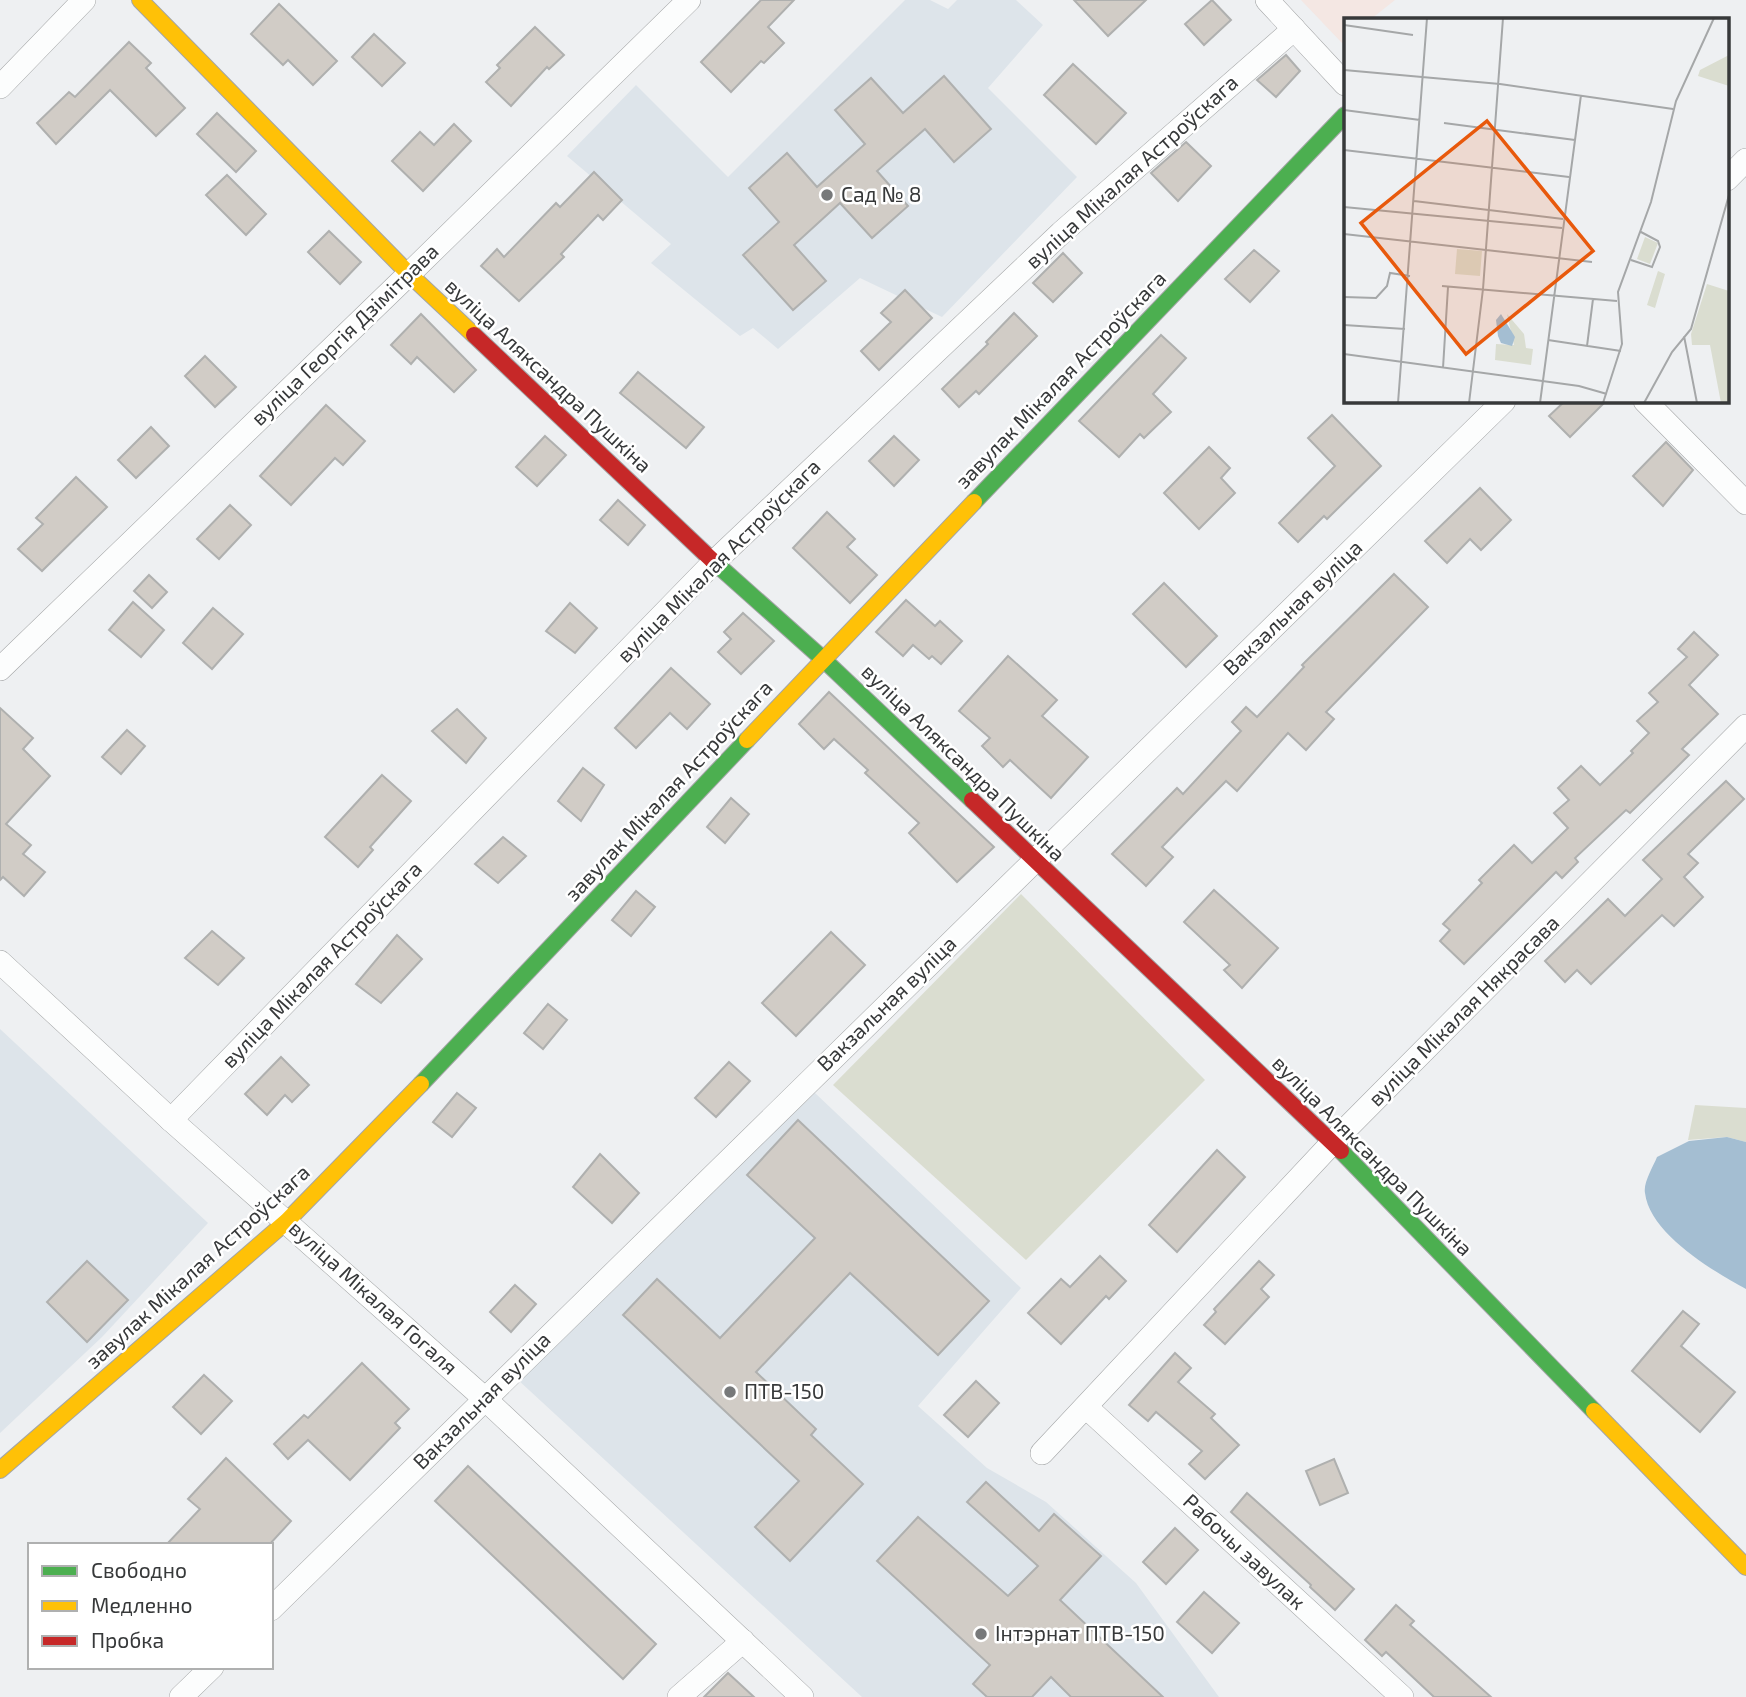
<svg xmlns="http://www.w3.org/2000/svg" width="1746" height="1697" viewBox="0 0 1746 1697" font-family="'Exo 2',sans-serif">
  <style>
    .industrial { fill: #f4e7e3 }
    .built { fill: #dde4ea }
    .green { fill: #daddd0 }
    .water { fill: #a4bed2 }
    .building { fill: #d1ccc6; stroke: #afb0af; stroke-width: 2 }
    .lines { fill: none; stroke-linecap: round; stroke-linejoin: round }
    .street-casing { stroke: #a3a5a6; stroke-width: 24 }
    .fast-casing { stroke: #a3a5a6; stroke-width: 18 }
    .slow-casing { stroke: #a3a5a6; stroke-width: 18 }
    .jam-casing { stroke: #a3a5a6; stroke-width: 18 }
    .street { stroke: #fcfdfd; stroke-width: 23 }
    .fast { stroke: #4caf50; stroke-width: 16 }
    .slow { stroke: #ffc107; stroke-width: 16 }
    .jam { stroke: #c62828; stroke-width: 16 }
    .poi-dot { fill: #77797a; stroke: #fff; stroke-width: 2.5 }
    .labels { text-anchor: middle; stroke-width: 5; stroke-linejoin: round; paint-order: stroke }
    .street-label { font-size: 21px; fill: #37393a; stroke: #fff }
    .poi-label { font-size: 21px; fill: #37393a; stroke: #fff; text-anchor: start }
    .inset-road { fill: none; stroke: #a5a7a8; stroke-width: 2 }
    .view { fill: #e8590c; fill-opacity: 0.15; stroke: #e8590c; stroke-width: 3.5 }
    .inset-edge { fill: none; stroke: #37393a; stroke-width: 3.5 }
  </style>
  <rect width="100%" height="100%" fill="#eef0f2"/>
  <!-- industrial -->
  <polygon class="industrial" points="1301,0 1395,0 1371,19 1345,19 1345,40 1342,43"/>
  <!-- built -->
  <g class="built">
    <polygon points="905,0 930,0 948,9 957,0 1016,0 1043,25 988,88 1077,177 942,317 860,278 778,349 753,328 740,336 651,263 671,244 567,156 636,85 728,177"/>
    <polygon points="0,1029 208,1223 102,1337 0,1433"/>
    <polygon points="815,1093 1021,1288 918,1406 987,1468 1046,1502 1136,1583 1219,1697 862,1697 517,1379"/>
  </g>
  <!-- green -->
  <g class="green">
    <polygon points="1021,894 1205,1080 1026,1260 833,1085"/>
    <polygon points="1695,1105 1746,1108 1746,1142 1727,1137 1688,1140"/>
  </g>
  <!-- water -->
  <path class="water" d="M 1727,1137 L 1746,1142 L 1746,1289 C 1713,1271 1650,1234 1645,1193 C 1643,1183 1653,1167 1657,1157 L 1689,1141 Z"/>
  <!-- building -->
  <g class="building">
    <polygon points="761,0 794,0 768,27 784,43 764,63 761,61 731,92 701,62"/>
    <polygon points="1074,0 1146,0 1108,36"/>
    <polygon points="1212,0 1231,20 1204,45 1185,24"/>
    <polygon points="279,4 337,61 313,85 288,60 283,65 251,34"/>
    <polygon points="535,27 564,55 549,69 547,67 511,106 486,82 500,68 497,65"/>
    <polygon points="374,34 405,63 382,86 352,57"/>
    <polygon points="129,42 151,63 146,68 185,108 156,136 110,90 56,144 37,123 69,92 75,97"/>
    <polygon points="1286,55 1300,71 1276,97 1257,80"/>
    <polygon points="1073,64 1126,113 1096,144 1044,95"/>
    <polygon points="944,76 991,129 954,162 925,129 877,171 908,206 872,238 840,203 794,245 826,281 793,310 743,255 779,222 749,188 787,153 817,187 865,144 835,110 871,78 903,113"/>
    <polygon points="217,113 256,151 236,172 197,134"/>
    <polygon points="454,124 471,141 423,191 392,161 420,132 434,145"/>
    <polygon points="1186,142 1211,166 1178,201 1151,173"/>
    <polygon points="594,172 622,200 603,220 598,215 561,254 564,257 519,301 481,266 497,249 504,257 556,203 560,207"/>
    <polygon points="227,175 266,214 246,235 206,195"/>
    <polygon points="329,231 361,262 340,284 308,252"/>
    <polygon points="1254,250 1279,271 1250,302 1225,279"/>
    <polygon points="1063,253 1082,273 1053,302 1033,283"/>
    <polygon points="905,290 932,318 879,370 861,351 891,322 881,313"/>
    <polygon points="1014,313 1037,336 979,394 976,391 959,407 942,389 988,344 986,342"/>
    <polygon points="421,314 476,370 454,392 417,357 411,364 391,345"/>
    <polygon points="1161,335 1186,358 1153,394 1171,412 1144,438 1140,434 1119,457 1079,421"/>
    <polygon points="205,356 236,387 215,407 185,376"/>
    <polygon points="638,372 704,427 686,448 620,393"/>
    <polygon points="1565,401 1606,401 1570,437 1549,416"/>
    <polygon points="326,405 365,441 343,465 335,458 291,505 260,476"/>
    <polygon points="1332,415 1381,466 1327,519 1324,516 1298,542 1279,523 1335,466 1308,438"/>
    <polygon points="151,427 169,446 136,478 118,460"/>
    <polygon points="545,436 566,455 537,486 516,467"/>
    <polygon points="894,436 919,460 894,486 869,461"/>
    <polygon points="1666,442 1693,470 1663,506 1633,476"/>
    <polygon points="1209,447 1230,468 1221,478 1235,493 1199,529 1164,493"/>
    <polygon points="76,477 107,507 42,571 18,549 43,524 36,518"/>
    <polygon points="1480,488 1511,520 1481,550 1470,539 1447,563 1425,541"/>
    <polygon points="618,500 645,525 628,545 600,520"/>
    <polygon points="230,505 251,525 219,559 197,539"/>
    <polygon points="827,512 855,539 847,547 877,575 850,603 793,548"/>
    <polygon points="1394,574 1428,607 1326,712 1334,719 1306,750 1288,733 1237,791 1226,781 1162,847 1173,857 1146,886 1144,884 1112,854 1177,788 1183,794 1241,731 1232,722 1246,707 1257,717 1304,667 1302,665"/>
    <polygon points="149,575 167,592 152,608 134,591"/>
    <polygon points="1164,583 1217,636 1186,667 1133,614"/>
    <polygon points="906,600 935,626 940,621 962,641 941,664 932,656 929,659 913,645 903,656 876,632"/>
    <polygon points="133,602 164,630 141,657 109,630"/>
    <polygon points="570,603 597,628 575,653 546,631"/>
    <polygon points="213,608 243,634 212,669 183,643"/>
    <polygon points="743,613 774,641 741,674 718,652 731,639 724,632"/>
    <polygon points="1694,632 1718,655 1689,685 1718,714 1682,749 1689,755 1675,769 1630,813 1626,810 1575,858 1578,862 1562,878 1556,872 1464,964 1440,941 1450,930 1443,924 1482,883 1479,880 1514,845 1532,863 1568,828 1554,813 1569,800 1558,788 1581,766 1600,785 1633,753 1631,751 1649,733 1637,721 1658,702 1649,693 1687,657 1678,649"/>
    <polygon points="1008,656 1057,700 1042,716 1088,757 1051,798 1010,760 1003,767 982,746 990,738 959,711"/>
    <polygon points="671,668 710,704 687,729 670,713 636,748 615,728"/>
    <polygon points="829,692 994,847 957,882 909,833 919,823 865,773 868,770 834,739 824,749 799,724"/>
    <polygon points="0,708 33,738 23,749 50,776 6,824 31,845 23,854 45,872 24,896 3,877 0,880"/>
    <polygon points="457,709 486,738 466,763 432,731"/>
    <polygon points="127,730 145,746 121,774 102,757"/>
    <polygon points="583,768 604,785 581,821 558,801"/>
    <polygon points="382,775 411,801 370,847 373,850 358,867 325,837"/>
    <polygon points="1726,781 1744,799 1688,854 1698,863 1684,877 1703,897 1674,926 1662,915 1591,984 1577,970 1565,982 1545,961 1608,899 1625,916 1662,879 1643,860"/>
    <polygon points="731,798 749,814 725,843 707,827"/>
    <polygon points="503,837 526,856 498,883 475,864"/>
    <polygon points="1214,890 1278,948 1242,988 1224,970 1230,965 1184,922"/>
    <polygon points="636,891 655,907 631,936 612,920"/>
    <polygon points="212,931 244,958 218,985 185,958"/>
    <polygon points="831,932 865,965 796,1036 762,1003"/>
    <polygon points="397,935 422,959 381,1003 356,984"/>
    <polygon points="548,1004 567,1020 543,1049 524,1033"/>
    <polygon points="281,1057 309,1085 292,1102 285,1095 267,1115 245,1094"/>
    <polygon points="729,1062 750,1081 716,1117 695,1098"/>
    <polygon points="457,1093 476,1108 452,1137 433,1122"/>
    <polygon points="798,1120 989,1301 938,1355 850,1273 756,1372 816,1429 811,1435 863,1484 790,1561 755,1527 799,1481 623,1315 657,1279 720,1338 815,1238 747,1175"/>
    <polygon points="1217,1150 1245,1177 1177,1252 1149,1225"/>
    <polygon points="600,1154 639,1193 612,1223 573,1187"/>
    <polygon points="1100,1256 1126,1281 1109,1299 1106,1296 1061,1344 1028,1313 1061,1279 1070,1287"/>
    <polygon points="87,1261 128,1300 87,1342 47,1302"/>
    <polygon points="1259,1261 1274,1275 1261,1289 1269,1297 1225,1344 1204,1325 1216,1312 1214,1309"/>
    <polygon points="515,1285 536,1304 511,1332 490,1312"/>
    <polygon points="1683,1311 1699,1324 1681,1346 1735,1392 1700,1432 1632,1371"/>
    <polygon points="1175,1353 1191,1368 1178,1382 1215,1414 1211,1418 1239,1445 1205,1479 1189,1464 1202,1451 1156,1412 1148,1421 1129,1405"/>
    <polygon points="362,1363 409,1409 395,1423 400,1428 350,1480 308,1440 288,1459 274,1444 304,1415 308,1418"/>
    <polygon points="204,1375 232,1401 201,1434 173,1407"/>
    <polygon points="976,1381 999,1403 968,1437 944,1415"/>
    <polygon points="226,1458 291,1521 269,1545 166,1545 200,1509 188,1499"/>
    <polygon points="1334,1459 1348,1493 1320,1505 1306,1471"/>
    <polygon points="468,1466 656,1644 623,1679 435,1501"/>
    <polygon points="986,1482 1039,1531 1054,1514 1101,1556 1060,1600 1163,1697 1071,1697 1051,1677 1032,1697 987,1697 973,1684 990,1665 877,1561 918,1517 1008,1596 1038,1566 967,1502"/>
    <polygon points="1247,1493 1354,1589 1335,1610 1310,1587 1311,1585 1231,1512"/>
    <polygon points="1175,1528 1198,1550 1166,1584 1143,1562"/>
    <polygon points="1204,1592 1239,1623 1212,1653 1177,1622"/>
    <polygon points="1396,1605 1414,1621 1410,1625 1491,1697 1434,1697 1386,1652 1382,1656 1365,1640"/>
    <polygon points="728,1673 754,1697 704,1697"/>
  </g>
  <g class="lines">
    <!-- street casing -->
    <g class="street-casing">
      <g id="street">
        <polyline points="1267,0 1345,84"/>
        <polyline points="0,87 84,0"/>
        <polyline points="1727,179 1746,160"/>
        <polyline points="1645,401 1746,503"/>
        <polyline points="0,669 409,274 689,0"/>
        <polyline points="0,962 171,1120 484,1398 802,1697"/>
        <polyline points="171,1120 714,562 1061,233 1294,29"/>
        <polyline points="1086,1407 1402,1697"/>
        <polyline points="1042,1453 1333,1142 1746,726"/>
        <polyline points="271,1609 1504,401"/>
        <polyline points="181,1697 212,1667"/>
        <polyline points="679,1697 743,1641"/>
      </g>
    </g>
    <!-- fast casing -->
    <g class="fast-casing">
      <g id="fast">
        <polyline points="974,502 1345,115"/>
        <polyline points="713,561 823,659 972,800"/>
        <polyline points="421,1084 747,740"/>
        <polyline points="1341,1151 1594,1411"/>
      </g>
    </g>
    <!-- slow casing -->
    <g class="slow-casing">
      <g id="slow">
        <polyline points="140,0 409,274 474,335"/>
        <polyline points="747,740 974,502"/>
        <polyline points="1594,1411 1746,1567"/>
        <polyline points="0,1470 287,1221 421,1084"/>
      </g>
    </g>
    <!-- jam casing -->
    <g class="jam-casing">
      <g id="jam">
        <polyline points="474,335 713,561"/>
        <polyline points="972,800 1341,1151"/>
      </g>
    </g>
    <!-- street -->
    <use href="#street" class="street"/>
    <!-- fast -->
    <use href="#fast" class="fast"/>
    <!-- slow -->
    <use href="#slow" class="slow"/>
    <!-- jam -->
    <use href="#jam" class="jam"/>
  </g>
  <!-- markers -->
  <g class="poi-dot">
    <circle cx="827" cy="195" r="7"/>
    <circle cx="730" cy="1392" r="7"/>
    <circle cx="981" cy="1634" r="7"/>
  </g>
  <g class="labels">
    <!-- street labels -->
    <g class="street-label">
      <text transform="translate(1132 172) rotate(-42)" y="7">вуліца Мікалая Астроўскага</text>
      <text transform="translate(345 335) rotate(-44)" y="7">вуліца Георгія Дзімітрава</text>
      <text transform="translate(548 376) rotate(43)" y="7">вуліца Аляксандра Пушкіна</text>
      <text transform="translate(1061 380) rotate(-46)" y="7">завулак Мікалая Астроўскага</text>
      <text transform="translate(719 561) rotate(-45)" y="7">вуліца Мікалая Астроўскага</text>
      <text transform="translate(1293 608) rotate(-44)" y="7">Вакзальная вуліца</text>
      <text transform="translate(963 763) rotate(44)" y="7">вуліца Аляксандра Пушкіна</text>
      <text transform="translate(669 791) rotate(-47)" y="7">завулак Мікалая Астроўскага</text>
      <text transform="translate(322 965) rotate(-46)" y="7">вуліца Мікалая Астроўскага</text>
      <text transform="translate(887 1004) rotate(-44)" y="7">Вакзальная вуліца</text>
      <text transform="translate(1464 1011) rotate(-45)" y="7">вуліца Мікалая Някрасава</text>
      <text transform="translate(1372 1156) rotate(45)" y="7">вуліца Аляксандра Пушкіна</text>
      <text transform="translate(198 1267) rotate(-42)" y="7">завулак Мікалая Астроўскага</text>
      <text transform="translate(373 1298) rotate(42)" y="7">вуліца Мікалая Гогаля</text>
      <text transform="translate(482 1401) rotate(-45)" y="7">Вакзальная вуліца</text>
      <text transform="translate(1244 1552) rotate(43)" y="7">Рабочы завулак</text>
    </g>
    <!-- poi labels -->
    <g class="poi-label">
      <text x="841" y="202">Сад № 8</text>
      <text x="744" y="1399">ПТВ-150</text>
      <text x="995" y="1641">Інтэрнат ПТВ-150</text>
    </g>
  </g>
  <!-- overview -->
  <g transform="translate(1344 18)">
    <rect width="385" height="385" fill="#eef0f2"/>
    <path d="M 385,37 L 385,68 L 354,58 L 356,52 ZM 301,219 L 314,225 L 306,246 L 293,241 ZM 113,231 L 138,233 L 136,258 L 111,256 ZM 314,253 L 321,256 L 311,290 L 303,287 ZM 363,266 L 385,273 L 385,385 L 377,385 L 366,327 L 348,327 L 347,316 ZM 163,296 L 180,316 L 182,330 L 189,331 L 187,347 L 151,342 L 152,326 L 170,327 Z" fill="#daddd0"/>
    <path d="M 157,296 L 171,319 L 168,328 L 157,325 L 154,318 L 152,302 Z" fill="#a4bed2"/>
    <path class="inset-road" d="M 0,7 L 69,17M 0,52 L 156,66 L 329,91M 0,92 L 76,102M 100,105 L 231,122M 0,132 L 225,159M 70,183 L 219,201M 0,189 L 218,210M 0,216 L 248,244M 287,242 L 308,249 L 316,229 L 314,223 L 297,214M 98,268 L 273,283M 0,279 L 32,280 L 43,268 L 46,255 L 66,258M 0,307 L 61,311M 340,318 L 353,385M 204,322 L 277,333M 243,328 L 249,281M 0,336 L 235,368 L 263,376M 99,350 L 104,269M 54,385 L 83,0M 125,385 L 139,271 L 159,0M 196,385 L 237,77M 259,385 L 278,326 L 274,274 L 307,184 L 332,83 L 370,0M 300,385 L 328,334 L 347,311 L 385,177"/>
    <path class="view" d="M 143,103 L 249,233 L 122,336 L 17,205 Z"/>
    <rect width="385" height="385" class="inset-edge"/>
  </g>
  <!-- legend -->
  <rect x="28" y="1543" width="245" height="126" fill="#ffffff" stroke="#afb0b0" stroke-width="2"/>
  <rect x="42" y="1566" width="35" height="10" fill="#4caf50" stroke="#afb0b0" stroke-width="2"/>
  <text x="91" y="1578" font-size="21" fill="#37393a">Свободно</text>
  <rect x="42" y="1601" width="35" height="10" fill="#ffc107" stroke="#afb0b0" stroke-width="2"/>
  <text x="91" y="1613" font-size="21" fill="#37393a">Медленно</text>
  <rect x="42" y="1636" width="35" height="10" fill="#c62828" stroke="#afb0b0" stroke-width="2"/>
  <text x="91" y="1648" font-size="21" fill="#37393a">Пробка</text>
</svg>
